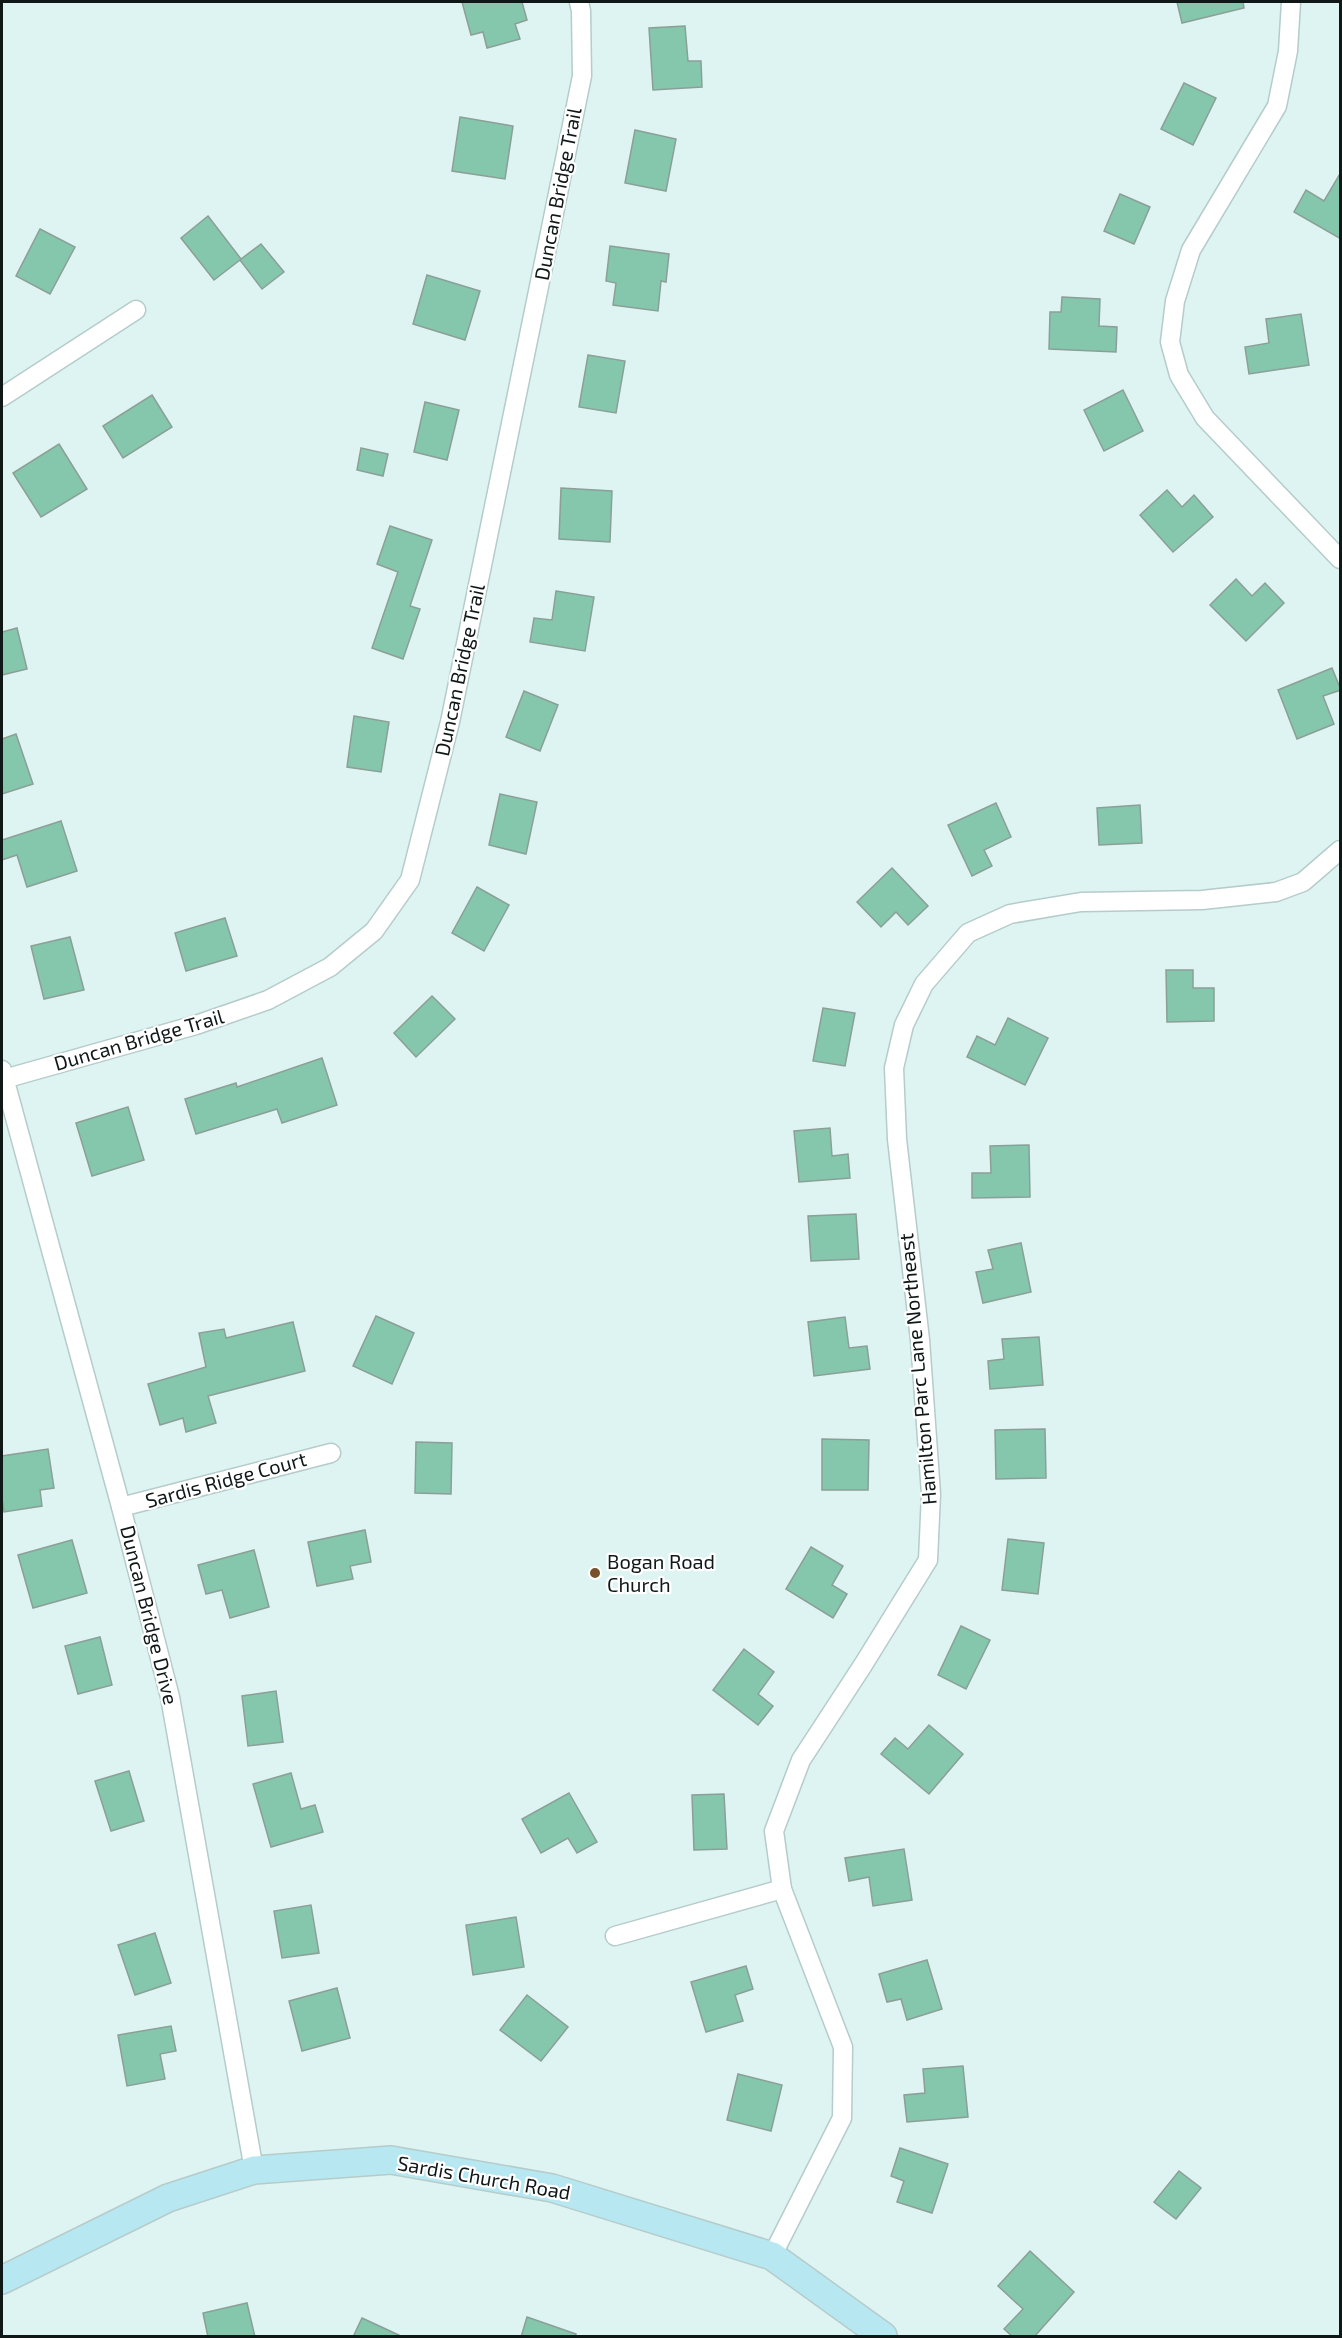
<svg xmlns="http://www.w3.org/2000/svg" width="1342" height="2338" viewBox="0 0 1342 2338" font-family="'Exo 2',sans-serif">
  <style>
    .building { fill: #84c7ac; stroke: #8c9f96; stroke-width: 1.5 }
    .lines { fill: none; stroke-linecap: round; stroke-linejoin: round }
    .street-casing { stroke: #b5ccca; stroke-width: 21 }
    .secondary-casing { stroke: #b5ccca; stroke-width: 30 }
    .street { stroke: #fff; stroke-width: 18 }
    .secondary { stroke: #b7e7f0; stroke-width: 27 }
    .poi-dot { fill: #77522c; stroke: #fff; stroke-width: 2 }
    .labels { text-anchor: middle; stroke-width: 4.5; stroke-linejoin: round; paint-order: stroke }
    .street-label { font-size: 20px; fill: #0f1817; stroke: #fff }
    .poi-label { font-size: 20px; fill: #0f1817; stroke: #fff; text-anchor: start }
  </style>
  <rect width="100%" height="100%" fill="#ddf4f3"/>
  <!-- building -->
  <g class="building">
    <polygon points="462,2 522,2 527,20 515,24 520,39 487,48 483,32 471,35"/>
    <polygon points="1177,2 1243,2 1244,8 1182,23"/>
    <polygon points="685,26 688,61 701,61 702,87 653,90 649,28"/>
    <polygon points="1184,83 1216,98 1193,145 1161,129"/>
    <polygon points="460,117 513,126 505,179 452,171"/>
    <polygon points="635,130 676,139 666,191 625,183"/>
    <polygon points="1341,172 1341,239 1294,212 1306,190 1324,201"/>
    <polygon points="1120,194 1150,207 1134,244 1104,231"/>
    <polygon points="208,216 241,259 261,244 284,272 262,289 240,260 214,280 181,238"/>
    <polygon points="40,229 75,247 50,294 16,276"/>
    <polygon points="610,246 669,254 666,282 661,281 658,311 613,305 616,283 606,281"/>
    <polygon points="427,275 480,291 465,340 413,324"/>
    <polygon points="1062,297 1100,299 1099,326 1117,327 1116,352 1049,349 1050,312 1061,312"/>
    <polygon points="1301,314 1309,365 1249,374 1245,347 1269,343 1266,319"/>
    <polygon points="588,355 625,361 616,413 579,407"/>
    <polygon points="1123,390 1143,431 1104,451 1084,410"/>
    <polygon points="152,395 172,427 123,458 103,426"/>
    <polygon points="425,402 459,410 447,460 414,452"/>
    <polygon points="59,444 87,489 41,517 13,473"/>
    <polygon points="361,448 388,454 383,476 357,470"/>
    <polygon points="561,488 612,491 610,542 559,539"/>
    <polygon points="1167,490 1182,507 1194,495 1213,517 1173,552 1140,515"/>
    <polygon points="390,526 432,540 410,606 420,609 403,659 372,648 398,572 377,564"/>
    <polygon points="1236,579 1252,596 1265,583 1284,603 1246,641 1210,605"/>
    <polygon points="556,591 594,597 585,651 530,642 534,618 552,620"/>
    <polygon points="17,628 27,669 2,675 2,632"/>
    <polygon points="1332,668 1341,690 1323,696 1334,724 1297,739 1278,690"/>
    <polygon points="524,691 558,705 540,751 506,737"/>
    <polygon points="354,716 389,722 381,772 347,767"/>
    <polygon points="16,734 33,784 2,794 2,739"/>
    <polygon points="500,794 537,802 526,854 489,845"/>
    <polygon points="996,803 1011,837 984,850 992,866 972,876 948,825"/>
    <polygon points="1140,805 1142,843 1099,845 1097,808"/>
    <polygon points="61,821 77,871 27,887 17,855 2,860 2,840"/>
    <polygon points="892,868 928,906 908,925 896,912 881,927 857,902"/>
    <polygon points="477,887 509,905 484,951 452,933"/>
    <polygon points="225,918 237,956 186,971 175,933"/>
    <polygon points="70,937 84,990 44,999 31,946"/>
    <polygon points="1166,970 1193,970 1193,988 1214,988 1214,1021 1167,1022"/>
    <polygon points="432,996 455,1019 416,1057 394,1033"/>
    <polygon points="823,1008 855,1013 845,1066 813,1061"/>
    <polygon points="1008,1018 1048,1038 1025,1085 967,1057 977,1036 995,1045"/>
    <polygon points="322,1058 337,1105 282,1123 277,1109 196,1134 185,1099 236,1083 237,1087"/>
    <polygon points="128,1107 144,1160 92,1176 76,1123"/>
    <polygon points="830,1128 832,1156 848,1154 850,1178 799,1182 794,1131"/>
    <polygon points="1029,1145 1030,1197 972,1198 972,1173 991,1173 990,1146"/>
    <polygon points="856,1214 859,1259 811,1261 808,1216"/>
    <polygon points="1021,1243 1031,1292 983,1303 976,1272 993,1269 988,1250"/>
    <polygon points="376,1316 414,1333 392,1384 353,1366"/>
    <polygon points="845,1317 849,1348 867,1346 870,1369 814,1376 808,1322"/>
    <polygon points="293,1322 305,1371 208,1396 216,1423 186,1432 183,1418 160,1425 148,1384 206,1367 199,1333 224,1329 226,1338"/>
    <polygon points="1039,1337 1043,1385 990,1389 988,1361 1004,1359 1002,1339"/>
    <polygon points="1045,1429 1046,1478 996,1479 995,1430"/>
    <polygon points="822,1439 869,1440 868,1490 822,1490"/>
    <polygon points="416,1442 452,1443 451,1494 415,1493"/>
    <polygon points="48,1449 54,1488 40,1490 42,1506 4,1512 2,1498 2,1456"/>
    <polygon points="365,1530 371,1562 350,1566 353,1579 317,1586 308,1542"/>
    <polygon points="1008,1539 1044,1543 1038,1594 1002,1590"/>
    <polygon points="72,1540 87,1593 33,1608 18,1555"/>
    <polygon points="811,1547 843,1566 832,1585 847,1594 833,1618 786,1589"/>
    <polygon points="254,1550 269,1607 230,1618 222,1590 206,1594 198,1565"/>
    <polygon points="961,1626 990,1640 966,1689 938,1675"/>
    <polygon points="100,1637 112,1685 78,1694 65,1646"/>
    <polygon points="744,1649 774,1672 758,1694 773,1706 758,1725 713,1690"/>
    <polygon points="276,1691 283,1742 248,1746 242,1696"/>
    <polygon points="929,1725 963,1754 929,1794 881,1754 895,1738 908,1749"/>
    <polygon points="129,1771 144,1821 111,1831 95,1781"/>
    <polygon points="291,1773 301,1809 315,1805 323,1832 271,1847 253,1784"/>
    <polygon points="569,1793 597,1842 577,1853 568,1838 541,1853 522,1819"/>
    <polygon points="724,1794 727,1849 694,1850 692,1795"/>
    <polygon points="904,1849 912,1900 873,1906 869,1877 849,1881 845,1858"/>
    <polygon points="311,1905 319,1953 282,1958 274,1911"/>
    <polygon points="516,1917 524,1967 473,1975 466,1925"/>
    <polygon points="155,1933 171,1983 135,1995 118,1945"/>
    <polygon points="927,1960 942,2009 907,2020 901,1999 887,2002 879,1974"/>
    <polygon points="746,1966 753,1989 735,1995 743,2021 706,2032 691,1982"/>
    <polygon points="337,1988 350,2038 302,2051 289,2001"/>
    <polygon points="527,1995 568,2027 541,2061 500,2030"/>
    <polygon points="171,2026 176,2051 160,2054 165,2079 127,2086 118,2035"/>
    <polygon points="963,2066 968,2117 907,2122 904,2095 925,2093 923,2069"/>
    <polygon points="738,2074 782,2085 771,2131 727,2120"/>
    <polygon points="900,2148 948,2164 932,2213 897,2202 904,2181 891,2176"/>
    <polygon points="1179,2171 1201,2188 1176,2219 1154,2202"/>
    <polygon points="1030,2251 1074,2292 1034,2337 1013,2337 1004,2329 1023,2309 998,2286"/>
    <polygon points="247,2303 255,2337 208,2337 203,2313"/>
    <polygon points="527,2317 576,2334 575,2337 521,2337"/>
    <polygon points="362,2318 403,2337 353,2337"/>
  </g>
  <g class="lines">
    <!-- street casing -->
    <g class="street-casing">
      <g id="street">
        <polyline points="1291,2 1288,51 1277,106 1191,250 1175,301 1170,342 1179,375 1205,418 1340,559"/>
        <polyline points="2,397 136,310"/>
        <polyline points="2,1070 121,1507 170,1697 254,2170"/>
        <polyline points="4,1079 196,1025 268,1000 330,967 374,931 410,880 450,722 582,76 581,11 579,2"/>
        <polyline points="121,1507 331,1453"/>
        <polyline points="615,1936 782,1889"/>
        <polyline points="772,2256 842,2118 843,2047 782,1889 774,1831 801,1760 863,1665 928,1560 931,1494 920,1340 897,1139 894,1068 904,1025 924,984 968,933 1010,914 1081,902 1202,900 1276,892 1303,882 1340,850"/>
      </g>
    </g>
    <!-- secondary casing -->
    <g class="secondary-casing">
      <polyline id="secondary" points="2,2280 168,2198 254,2170 391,2160 552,2188 772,2256 883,2336"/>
    </g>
    <!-- street -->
    <use href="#street" class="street"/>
    <!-- secondary -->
    <use href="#secondary" class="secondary"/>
  </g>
  <!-- markers -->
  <circle class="poi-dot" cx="595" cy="1573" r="6"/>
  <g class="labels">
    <!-- street labels -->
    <g class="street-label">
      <text transform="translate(558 194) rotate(-79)" y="7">Duncan Bridge Trail</text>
      <text transform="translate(460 670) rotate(-78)" y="7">Duncan Bridge Trail</text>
      <text transform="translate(139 1040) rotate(-16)" y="7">Duncan Bridge Trail</text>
      <text transform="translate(918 1369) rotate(-95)" y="7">Hamilton Parc Lane Northeast</text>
      <text transform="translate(226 1480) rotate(-15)" y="7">Sardis Ridge Court</text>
      <text transform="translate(149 1615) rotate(76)" y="7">Duncan Bridge Drive</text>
      <text transform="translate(484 2178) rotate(10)" y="7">Sardis Church Road</text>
    </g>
    <!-- poi labels -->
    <g class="poi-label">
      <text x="607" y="1569">Bogan Road<tspan x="607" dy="23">Church</tspan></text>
    </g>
  </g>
  <!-- border -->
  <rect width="1342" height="2338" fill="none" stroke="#0f1817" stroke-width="6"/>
</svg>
